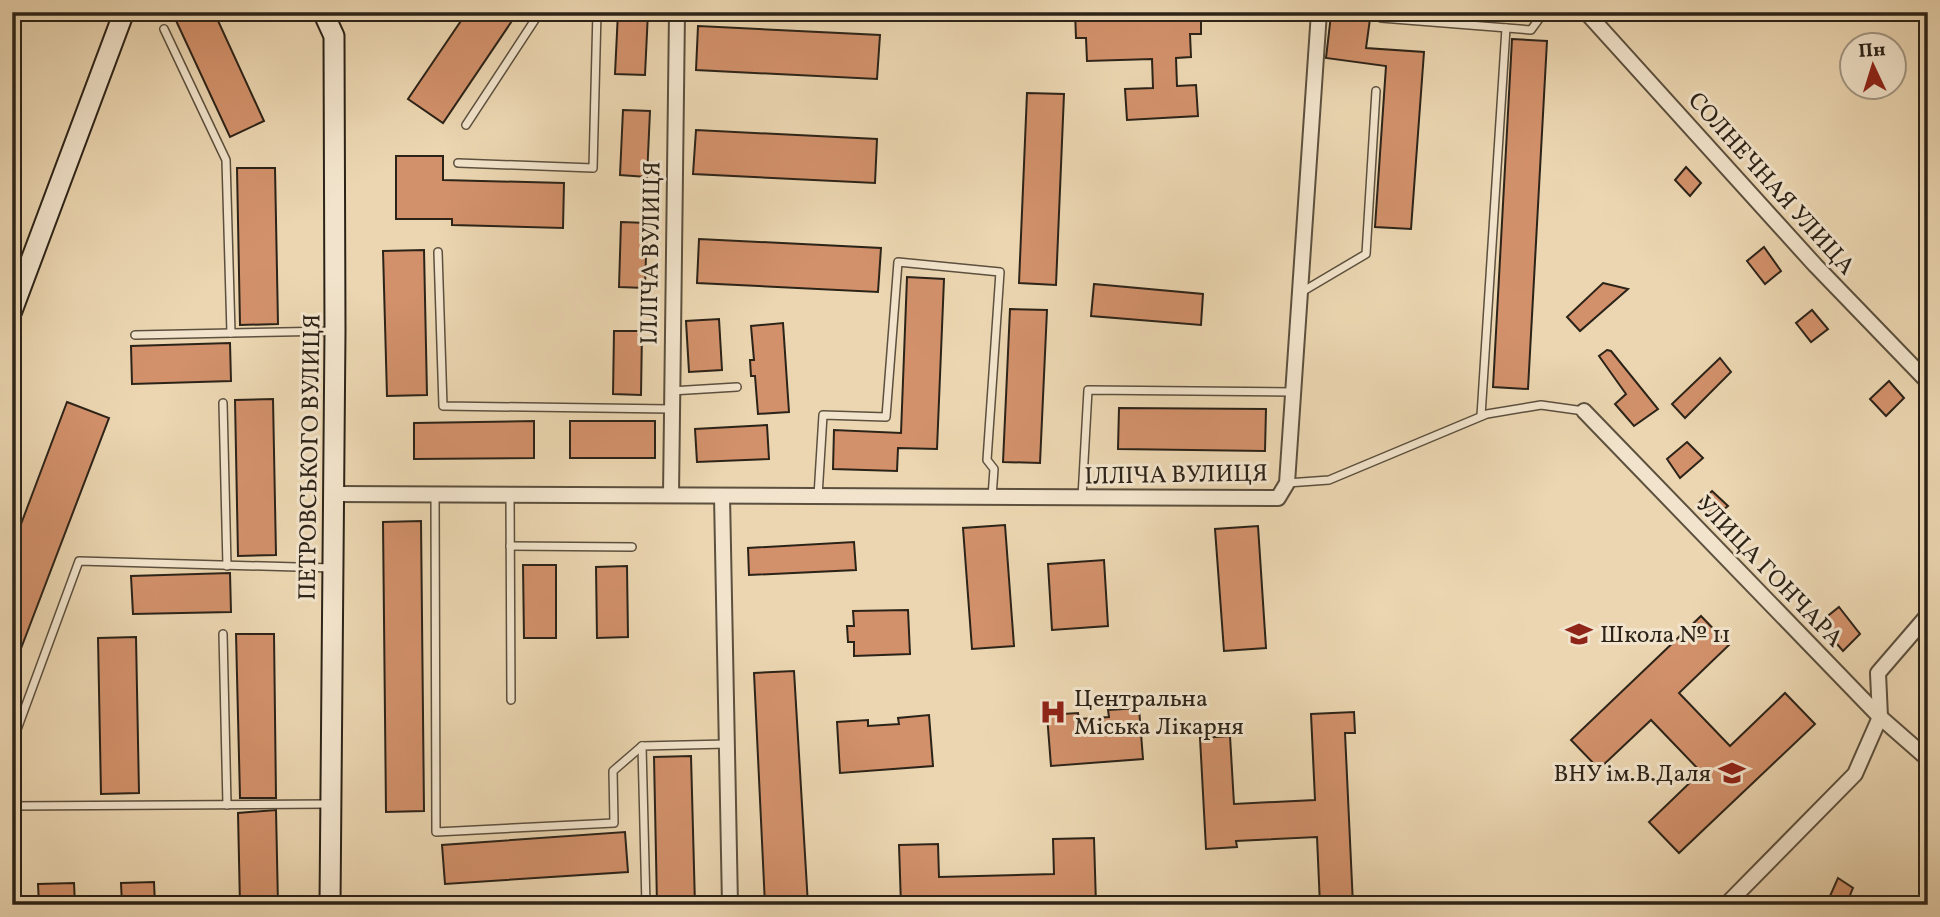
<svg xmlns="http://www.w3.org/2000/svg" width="1940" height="917" viewBox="0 0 1940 917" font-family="Vollkorn,serif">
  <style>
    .building { fill: #d2916b; stroke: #2c2318; stroke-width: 2 }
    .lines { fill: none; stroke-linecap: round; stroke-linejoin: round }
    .service-casing { stroke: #5c503e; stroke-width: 10 }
    .minor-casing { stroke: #5c503e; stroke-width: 18 }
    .secondary-casing { stroke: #2c2318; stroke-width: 23 }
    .service { stroke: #f2e4cc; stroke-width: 7 }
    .minor { stroke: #f2e4cc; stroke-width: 14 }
    .secondary { stroke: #f2e4cc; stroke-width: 19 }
    .labels { text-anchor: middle; stroke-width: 6; stroke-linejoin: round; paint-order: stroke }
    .street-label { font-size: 24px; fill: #2c2318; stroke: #f2e4cc }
    .poi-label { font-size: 24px; fill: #2c2318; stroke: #f2e4cc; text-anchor: start }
  </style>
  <rect width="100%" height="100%" fill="#ebd6b1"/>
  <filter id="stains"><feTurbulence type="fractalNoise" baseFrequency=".00286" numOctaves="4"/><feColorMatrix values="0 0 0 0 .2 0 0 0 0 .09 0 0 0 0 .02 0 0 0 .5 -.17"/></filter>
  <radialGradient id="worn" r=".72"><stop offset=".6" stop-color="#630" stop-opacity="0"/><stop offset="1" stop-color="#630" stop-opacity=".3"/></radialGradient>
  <!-- building -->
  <g class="building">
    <polygon points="172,12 214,12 264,121 230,137"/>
    <polygon points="467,12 518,12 443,123 408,99"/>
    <polygon points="618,12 648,12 645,75 615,74"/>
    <polygon points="1075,12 1093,12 1094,20 1183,17 1183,12 1201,12 1201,34 1190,34 1191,57 1176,58 1177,86 1196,85 1198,116 1127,120 1125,89 1153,88 1152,59 1087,61 1086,38 1076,38"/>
    <polygon points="1331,15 1370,19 1366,48 1424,52 1411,229 1375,227 1386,66 1326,58"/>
    <polygon points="698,26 880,35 877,79 696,70"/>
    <polygon points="1512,39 1547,41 1528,389 1493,387"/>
    <polygon points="1027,93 1064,94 1056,285 1019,283"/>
    <polygon points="623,110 650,111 647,177 620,175"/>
    <polygon points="696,130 877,139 875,183 693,174"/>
    <polygon points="396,156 443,156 443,180 564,183 563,228 452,225 452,219 396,219"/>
    <polygon points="1686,167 1701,183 1690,196 1675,180"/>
    <polygon points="237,168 275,168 278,324 240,325"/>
    <polygon points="621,222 647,223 645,288 619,287"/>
    <polygon points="699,239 881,248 878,292 697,283"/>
    <polygon points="1764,247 1781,271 1765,284 1747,261"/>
    <polygon points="424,250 427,395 387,396 383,251"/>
    <polygon points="907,277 944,279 937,449 898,448 897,471 833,469 834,430 901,433"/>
    <polygon points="1603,283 1628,289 1580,331 1567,317"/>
    <polygon points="1094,284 1203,294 1201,325 1091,316"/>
    <polygon points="1010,309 1047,310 1040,463 1003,462"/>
    <polygon points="1812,310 1828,329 1811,342 1796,323"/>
    <polygon points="719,319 722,370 689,372 686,321"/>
    <polygon points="783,323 789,412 758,414 755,376 751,376 750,360 754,360 751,326"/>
    <polygon points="614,331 642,331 641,395 613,394"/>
    <polygon points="230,343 231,381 132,384 131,346"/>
    <polygon points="1607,350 1611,351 1658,409 1634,426 1615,404 1626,394 1599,356"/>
    <polygon points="1720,358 1731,372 1685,418 1672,404"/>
    <polygon points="1889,381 1904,398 1886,416 1870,399"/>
    <polygon points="273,399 276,555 238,556 235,400"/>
    <polygon points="67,402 109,418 12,672 12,548"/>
    <polygon points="1119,408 1266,409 1265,451 1118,449"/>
    <polygon points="534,421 534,458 414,459 414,423"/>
    <rect x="570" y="421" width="85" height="37"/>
    <polygon points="767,425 769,459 697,462 695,429"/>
    <polygon points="1687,442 1703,458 1680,478 1667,459"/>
    <polygon points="1712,491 1728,506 1714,517 1699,503"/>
    <polygon points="421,521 424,811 386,812 383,522"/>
    <polygon points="1005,525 1014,646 972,649 963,528"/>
    <polygon points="1258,526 1266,648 1224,651 1215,529"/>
    <polygon points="854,542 856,570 749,575 748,548"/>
    <polygon points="1104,560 1108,626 1052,630 1048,564"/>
    <polygon points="523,565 556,565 556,638 524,638"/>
    <polygon points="627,566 628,637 597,638 596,567"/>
    <polygon points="230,573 231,612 133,614 131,576"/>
    <polygon points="1839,607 1860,634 1843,651 1819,623"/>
    <polygon points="908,610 910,654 854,656 854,642 848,642 847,626 854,626 853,611"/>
    <polygon points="1701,616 1729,645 1679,693 1730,746 1785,693 1815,724 1679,853 1649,822 1701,772 1651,720 1599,769 1571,740"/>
    <polygon points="236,634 274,634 276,798 240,798"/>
    <polygon points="136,637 139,793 101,794 98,638"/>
    <polygon points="794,671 808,905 765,905 754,673"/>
    <polygon points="1139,708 1143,759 1051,766 1047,715 1078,713 1079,719 1109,717 1108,710"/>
    <polygon points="1354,712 1355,733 1345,733 1353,905 1320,905 1317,837 1236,841 1237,847 1206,849 1200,738 1230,736 1234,804 1315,800 1311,714"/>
    <polygon points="929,715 933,766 840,773 837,722 868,720 868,726 899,724 898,718"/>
    <polygon points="691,756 695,905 657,905 654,757"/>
    <polygon points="276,810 278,905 240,905 238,813"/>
    <polygon points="625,832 628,872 445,884 442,845"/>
    <polygon points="1094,838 1096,905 901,905 899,845 938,844 939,877 1054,874 1053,839"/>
    <polygon points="1838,878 1853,888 1846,905 1826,905"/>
    <polygon points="154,882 155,905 122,905 121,883"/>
    <polygon points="74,883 75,905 39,905 38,884"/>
  </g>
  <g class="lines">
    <!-- service casing -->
    <g class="service-casing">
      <g id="service">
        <polyline points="1381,18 1531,30 1544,12"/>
        <polyline points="164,29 226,160 231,333"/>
        <polyline points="466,125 540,12"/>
        <polyline points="458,163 593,168 597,12"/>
        <polyline points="438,252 443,406 670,409"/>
        <polyline points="1300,293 1366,254 1376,91"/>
        <polyline points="135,335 335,331"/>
        <polyline points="671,391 737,387"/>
        <polyline points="223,403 227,566"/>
        <polyline points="1481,416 1506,28"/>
        <polyline points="1287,483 1329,480 1487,414 1541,405 1584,411"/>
        <polyline points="435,494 436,832 614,823 613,771 642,746"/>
        <polyline points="510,495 511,700"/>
        <polyline points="818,496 823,415 886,417 898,262 1000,272 987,460 994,469 992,497"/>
        <polyline points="1082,497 1088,390 1293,392"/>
        <polyline points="510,546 632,547"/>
        <polyline points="223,634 227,805"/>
        <polyline points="12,743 79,561 332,568"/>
        <polyline points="12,806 330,804"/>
        <polyline points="646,905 642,746 727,744"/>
      </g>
    </g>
    <!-- minor casing -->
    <g class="minor-casing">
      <g id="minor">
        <polyline points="1586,12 1815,265 1928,382"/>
        <polyline points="1584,411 1880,717 1928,759"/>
        <polyline points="334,494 1278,498 1287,483 1319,12"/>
        <polyline points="671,495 677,12"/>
        <polyline points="722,496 730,905"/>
        <polyline points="1726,905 1855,774 1880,717 1878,673 1928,615"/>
      </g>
    </g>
    <!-- secondary casing -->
    <g class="secondary-casing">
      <g id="secondary">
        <polyline points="323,12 334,36 335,331 330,905"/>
        <polyline points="12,311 124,12"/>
      </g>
    </g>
    <!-- service -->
    <use href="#service" class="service"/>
    <!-- minor -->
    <use href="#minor" class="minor"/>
    <!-- secondary -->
    <use href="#secondary" class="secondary"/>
  </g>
  <!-- icons -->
  <defs>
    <g id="school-bare" transform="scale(2.1)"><path d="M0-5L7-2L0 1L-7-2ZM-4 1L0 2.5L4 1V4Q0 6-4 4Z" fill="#8f2418" stroke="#f2e4cc" stroke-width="2.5" paint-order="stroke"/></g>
    <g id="hospital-bare" transform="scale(2.1)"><path d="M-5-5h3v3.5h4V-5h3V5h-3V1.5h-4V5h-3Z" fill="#8f2418" stroke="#f2e4cc" stroke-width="2.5" paint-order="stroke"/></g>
    <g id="university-bare" transform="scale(2.1)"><path d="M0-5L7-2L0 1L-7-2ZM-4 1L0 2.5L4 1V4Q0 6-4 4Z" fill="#8f2418" stroke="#f2e4cc" stroke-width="2.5" paint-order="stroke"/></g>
  </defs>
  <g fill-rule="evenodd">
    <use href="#school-bare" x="1579" y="634"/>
    <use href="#hospital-bare" x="1053" y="712"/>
    <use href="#university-bare" x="1732" y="773"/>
  </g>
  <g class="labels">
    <!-- street labels -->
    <g class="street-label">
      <text transform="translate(1772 183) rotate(48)" y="8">СОЛНЕЧНАЯ УЛИЦА</text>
      <text transform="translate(650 253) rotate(-89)" y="8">ІЛЛІЧА ВУЛИЦЯ</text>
      <text transform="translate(309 457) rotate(-89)" y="8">ПЕТРОВСЬКОГО ВУЛИЦЯ</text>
      <text transform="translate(1176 474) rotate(-1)" y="8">ІЛЛІЧА ВУЛИЦЯ</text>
      <text transform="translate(1770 571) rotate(46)" y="8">УЛИЦА ГОНЧАРА</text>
    </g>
    <!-- poi labels -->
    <g class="poi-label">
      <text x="1600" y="642">Школа № 11</text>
      <text x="1074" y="706">Центральна<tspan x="1074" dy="28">Міська Лікарня</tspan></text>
      <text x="1711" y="781" text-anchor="end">ВНУ ім.В.Даля</text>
    </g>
  </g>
  <!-- margin -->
  <rect width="1940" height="917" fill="none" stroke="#ebd6b1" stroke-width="42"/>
  <rect x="14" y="14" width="1912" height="889" fill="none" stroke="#2c2318" stroke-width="3.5"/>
  <rect x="21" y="21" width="1898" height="875" fill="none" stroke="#2c2318" stroke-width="2"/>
  <!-- north arrow -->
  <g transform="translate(1873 66) rotate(356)"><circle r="33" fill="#f2e4cc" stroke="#a39784" stroke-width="2"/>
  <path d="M0-5L12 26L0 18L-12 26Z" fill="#8f2418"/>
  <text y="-10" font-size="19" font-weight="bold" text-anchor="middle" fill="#2c2318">Пн</text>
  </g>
  <rect width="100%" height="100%" filter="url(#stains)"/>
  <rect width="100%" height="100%" fill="url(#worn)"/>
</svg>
